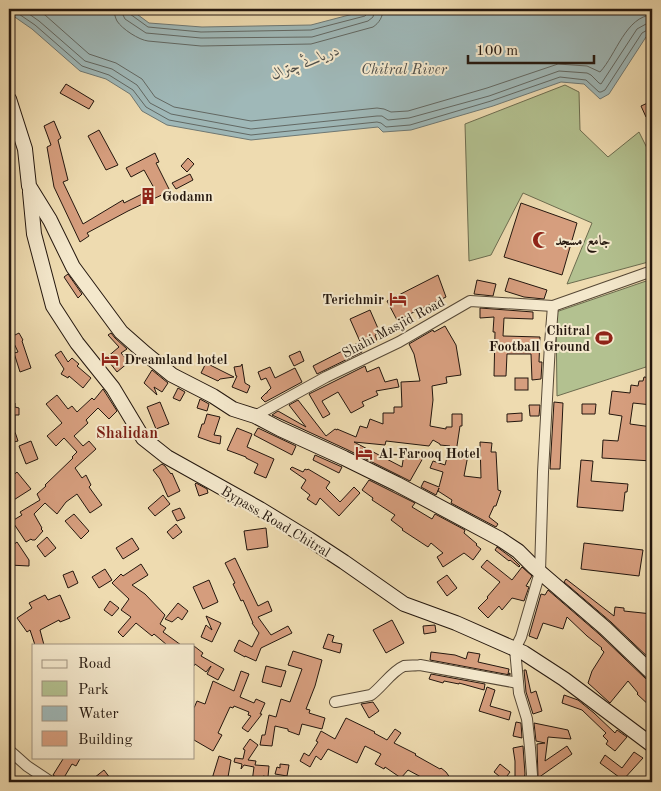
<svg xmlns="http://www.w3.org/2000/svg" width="661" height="791" viewBox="0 0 661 791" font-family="'Old Standard TT',Amiri,serif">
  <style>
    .green { fill: #b3c190; stroke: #6c6c4f }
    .water { fill: #9fb8b8; stroke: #6e7874 }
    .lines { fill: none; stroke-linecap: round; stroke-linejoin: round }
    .shore { stroke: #626863; stroke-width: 1 }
    .building { fill: #d69e7e; stroke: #24170e }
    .street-casing { stroke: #564836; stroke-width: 12 }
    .secondary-casing { stroke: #24170e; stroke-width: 16 }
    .street { stroke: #f4e8cc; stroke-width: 10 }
    .secondary { stroke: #f4e8cc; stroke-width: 14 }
    .labels { text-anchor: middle; stroke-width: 4; stroke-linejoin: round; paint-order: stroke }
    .poi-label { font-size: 14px; font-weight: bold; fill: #24170e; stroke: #f4e8cc; text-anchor: start }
    .street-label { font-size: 14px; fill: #24170e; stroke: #f4e8cc }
    .water-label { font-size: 15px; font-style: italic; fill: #4f4f4a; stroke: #f4e8cc }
    .quarter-label { font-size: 16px; font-weight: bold; fill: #7a1f14; stroke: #f4e8cc }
  </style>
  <rect width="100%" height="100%" fill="#eedbb0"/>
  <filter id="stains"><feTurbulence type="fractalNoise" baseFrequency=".004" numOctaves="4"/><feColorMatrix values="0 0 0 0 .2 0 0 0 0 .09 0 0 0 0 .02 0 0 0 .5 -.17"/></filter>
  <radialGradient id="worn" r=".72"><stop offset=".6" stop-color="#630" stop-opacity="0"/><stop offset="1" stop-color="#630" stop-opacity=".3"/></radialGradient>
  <!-- green -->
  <g class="green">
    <polygon points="565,85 579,92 580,130 608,157 639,132 652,158 652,261 567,284 592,223 523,193 491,255 469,261 465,124"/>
    <polygon points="652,279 652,365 557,396 556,312"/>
  </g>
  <!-- water -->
  <polygon class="water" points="9,9 130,9 149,23 202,27 311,25 372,9 652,9 652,33 646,37 609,94 600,99 584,84 561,82 493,106 411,130 383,132 378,127 251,140 167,125 142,111 130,94 106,79 80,71 32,29 9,13"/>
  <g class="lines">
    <!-- shore -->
    <g class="shore">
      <polyline points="9,9 13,10 35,25 82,66 109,75 133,90 146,107 169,120 251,135 377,122 381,123 386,127 410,125 491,101 560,77 586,80 599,92 601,92 605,90 642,33 649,29 652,29"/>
      <polyline points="22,9 39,21 85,61 112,69 137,85 150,103 171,114 251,129 377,116 382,116 388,120 409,118 489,96 559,71 587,73 591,75 599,83 601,84 637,29 646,24 652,23"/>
      <path d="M 35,9 L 45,15 L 89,54 L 116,63 L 142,79 L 155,97 L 174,107 L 251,121 L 377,108 L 384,109 L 391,112 L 408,111 L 487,88 L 558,64 L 587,66 L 600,72 C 616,55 626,16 652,15"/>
      <path d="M 114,9 C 114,13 115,17 117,21 C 122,29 139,40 148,41 L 201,46 L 311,44 L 373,27 C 379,23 383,17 383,9"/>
      <polyline points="122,9 123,15 125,19 146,33 201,38 312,37 368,21 373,17 375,9"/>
      <polyline points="128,9 130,14 148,27 201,32 311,30 365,16 368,13 369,9"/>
    </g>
  </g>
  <!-- building -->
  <g class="building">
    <polygon points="66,84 94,101 89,109 60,93"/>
    <polygon points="652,101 652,114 646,117 641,106"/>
    <polygon points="54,121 61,138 58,140 68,180 63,182 83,224 123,200 124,203 154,188 144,170 131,177 126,168 155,153 159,162 156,163 170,191 128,211 87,233 89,236 80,242 54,187 47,147 51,145 44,126"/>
    <polygon points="99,130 118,165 106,170 88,136"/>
    <polygon points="188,158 194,164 187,172 181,166"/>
    <polygon points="190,174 193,180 176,189 172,183"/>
    <polygon points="521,203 577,223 562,275 504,257"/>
    <polygon points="68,274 82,294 78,298 64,277"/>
    <polygon points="438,275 446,297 397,320 387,301"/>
    <polygon points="509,278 547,290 544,299 524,297 505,291"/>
    <polygon points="477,280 496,284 493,296 474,294"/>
    <polygon points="480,308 533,312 533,319 504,318 503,336 540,337 539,362 542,362 541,379 532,380 531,354 507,354 506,376 494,376 495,332 493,332 494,317 480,318"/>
    <polygon points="370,310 380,333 375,335 377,340 362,346 350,319"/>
    <polygon points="445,326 456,345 461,375 446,377 447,383 432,386 433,400 430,426 446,429 446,427 452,427 452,414 462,414 462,426 460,426 455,459 469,450 464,476 481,478 480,442 492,443 491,452 496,452 498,490 501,491 496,506 494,506 489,517 498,524 496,527 451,503 452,500 438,491 439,488 436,495 421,487 424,481 439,487 443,472 430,468 433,461 445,465 450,446 440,445 440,444 433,440 429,446 386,441 385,445 354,442 402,467 404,454 423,458 410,481 348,450 272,415 278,411 306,427 289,405 298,400 326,436 335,429 337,430 337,429 356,437 360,426 367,428 370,419 383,424 383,413 394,413 394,407 402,407 401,382 420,381 414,354 409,344 433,330 434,332"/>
    <polygon points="19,333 23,340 22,341 31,368 20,372 14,353 18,352 11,337"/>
    <polygon points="111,333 115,338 127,349 121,353 129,362 117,372 106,358 119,347 108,335"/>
    <polygon points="358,343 362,352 317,374 313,366"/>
    <polygon points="61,351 68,362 72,358 79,364 77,366 91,378 83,388 69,376 68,378 61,374 64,369 55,355"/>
    <polygon points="300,351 304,361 294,366 289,356"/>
    <polygon points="206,363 234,377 220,379 218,381 201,373"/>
    <polygon points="242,364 245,383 250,386 247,393 232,387 237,376 236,376 234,367 241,366"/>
    <polygon points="365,366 367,372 379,367 385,382 397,379 399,387 376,391 378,395 362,402 364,406 351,413 338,392 322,401 323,403 330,414 323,418 309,394"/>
    <polygon points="270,367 275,378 295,368 302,382 265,402 261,398 266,393 267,393 267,392 271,388 266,378 261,380 258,372"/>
    <polygon points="152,370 168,383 162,392 154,387 157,395 144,383"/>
    <polygon points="644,377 652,378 652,405 633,403 630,424 652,427 652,461 602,458 603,440 618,441 622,416 609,414 612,391 630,393 631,385 638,386 639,381 643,381"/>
    <rect x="515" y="378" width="13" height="12"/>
    <polygon points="178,388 185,392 180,401 173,398"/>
    <polygon points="103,389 117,411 109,419 98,408 86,420 88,423 74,436 83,446 89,441 96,449 75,468 82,478 86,475 91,485 89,487 102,505 90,513 77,494 66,502 57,514 45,503 34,514 42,528 41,529 43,531 35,540 32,540 31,539 26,542 12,521 22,515 20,512 40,500 37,494 46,486 45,485 73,458 72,457 77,452 64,438 56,446 47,436 62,423 46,404 57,395 68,409 72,406 77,412 92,398 94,400"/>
    <polygon points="200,399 209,404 207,411 197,408"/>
    <polygon points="160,402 169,424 156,429 147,407"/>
    <polygon points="554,402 563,403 560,469 550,469"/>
    <polygon points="10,403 15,403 15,407 19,408 19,415 15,415 15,432 18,441 9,443"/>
    <polygon points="582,404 596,404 595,414 582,414"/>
    <polygon points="529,405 540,405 539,416 530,416"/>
    <polygon points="522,413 522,421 507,422 507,414"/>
    <polygon points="207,414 220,417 214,435 221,436 220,444 212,442 198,437 202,424 204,424"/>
    <polygon points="237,428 252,434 247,447 274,459 266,478 254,473 258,464 246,458 246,457 227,450"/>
    <polygon points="258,428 296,446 292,455 254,435"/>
    <polygon points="31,441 38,459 26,464 19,446"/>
    <polygon points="315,455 342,467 339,473 313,460"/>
    <polygon points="581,460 593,461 591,481 628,484 627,492 625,492 623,511 577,507"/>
    <polygon points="162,464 165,466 171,474 172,473 180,491 168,497 160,479 153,470"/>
    <polygon points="292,467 303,472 305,469 307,470 308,469 330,482 326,488 340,502 354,487 360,493 339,516 320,498 316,505 307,499 310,495 301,488 306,480 290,469"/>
    <polygon points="17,472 31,489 9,503 9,489 15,485 9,479"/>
    <polygon points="369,480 415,503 412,507 432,519 435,514 465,530 464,533 477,544 476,545 481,549 473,560 464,553 443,567 437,557 443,553 431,543 428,547 402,530 403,529 391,520 395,515 372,500 373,498 362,490"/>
    <polygon points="196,483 207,489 208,493 199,496 195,484"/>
    <polygon points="163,495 170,504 155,516 148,508"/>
    <polygon points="180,508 185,518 177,521 172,511"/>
    <polygon points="74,514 89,531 81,539 65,521"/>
    <polygon points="176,524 182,532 173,539 167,532"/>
    <polygon points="266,528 268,547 247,550 244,531"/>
    <polygon points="47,537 56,548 45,557 37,546"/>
    <polygon points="132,538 139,549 123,559 116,548"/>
    <polygon points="17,542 29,560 29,566 9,565 9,548"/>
    <polygon points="584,543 643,550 639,576 581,569"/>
    <polygon points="497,547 512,558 520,566 519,567 510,560 509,561 495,550"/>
    <polygon points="235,558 258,606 268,601 272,611 258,617 271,635 288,626 292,633 261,648 256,661 245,656 245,657 234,651 239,640 252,647 259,633 252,623 253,623 243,600 241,601 233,584 235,583 225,563"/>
    <polygon points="487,560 512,580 522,567 532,576 526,586 529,587 524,601 512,598 502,610 499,606 488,618 478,608 488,598 487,597 500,582 481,567"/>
    <polygon points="141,564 148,575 132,585 145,594 165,615 160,624 166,628 163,632 181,645 167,645 154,634 152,636 136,623 123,637 118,632 131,617 121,610 129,599 112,583 121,574 123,576"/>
    <polygon points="105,569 112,580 99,588 92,577"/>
    <polygon points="73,571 78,583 68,588 63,575"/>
    <polygon points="447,575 457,588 447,596 437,582"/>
    <polygon points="566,579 614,616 615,607 624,608 624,611 652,614 652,661 611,622 564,582"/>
    <polygon points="209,580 218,602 203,609 193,587"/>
    <polygon points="548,590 599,634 646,679 652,682 652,708 637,694 638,693 628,681 610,703 588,683 592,671 604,652 601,649 602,648 587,636 567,617 563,629 543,623 537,639 529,636 541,594 545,595"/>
    <polygon points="45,595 48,600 60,595 70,618 60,622 59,620 40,630 44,645 35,645 30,630 27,632 17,618 32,608 29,603"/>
    <polygon points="110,601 119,608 112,616 104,610"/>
    <polygon points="178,603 188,611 182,620 178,617 172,622 165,619"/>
    <polygon points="206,616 221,623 212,642 201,637 206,625 212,630"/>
    <polygon points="392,620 404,643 386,653 373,630"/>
    <polygon points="435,625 436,632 424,634 423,626"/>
    <polygon points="328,634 334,636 332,642 342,644 340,653 323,648"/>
    <polygon points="194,646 203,653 201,656 224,669 218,680 207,674 211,666 206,672 195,664 194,666"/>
    <polygon points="293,651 322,660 315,686 306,709 310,710 309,713 325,718 322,729 302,724 299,735 288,731 288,729 275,726 272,746 260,745 262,735 265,735 269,715 276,717 281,699 290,702 302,669 288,665"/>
    <polygon points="431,652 455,655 466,659 468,652 480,654 478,662 509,669 508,674 510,673 510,675 430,660"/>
    <polygon points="266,666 286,671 281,687 262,682"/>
    <polygon points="524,670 526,670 531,693 536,691 542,711 533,714 526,692"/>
    <polygon points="241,671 249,674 240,697 254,703 256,699 265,703 260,714 262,714 248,732 242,728 251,716 248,715 249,712 234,706 233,708 230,707 218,733 222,735 213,751 194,740 194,708 197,701 205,704 213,681 234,691"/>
    <polygon points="431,674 485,684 484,690 459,683 459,684 444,681 443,683 429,679"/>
    <polygon points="487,687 495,690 490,706 511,712 509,720 479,711"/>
    <polygon points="564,695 578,700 594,713 615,733 617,730 627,737 615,751 606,744 608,741 603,736 606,733 582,710 562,703"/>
    <polygon points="373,702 379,711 369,718 361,704"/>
    <polygon points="346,718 375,732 374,733 387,740 395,729 401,733 394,743 416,754 415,755 440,769 441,768 446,772 453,782 418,782 421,777 408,770 401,778 385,767 384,769 375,764 381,754 365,746 357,763 328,749 321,760 316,756 310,767 300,761 304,753 309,756 318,742 316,741 321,731 335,739"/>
    <polygon points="516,722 521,723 522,738 513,736"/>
    <polygon points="534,723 568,730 571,739 548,737 545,761 567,746 572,754 538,778 537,744 545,743 536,741"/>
    <polygon points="250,739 258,745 248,760 256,761 255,765 269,766 268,777 263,776 262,782 252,782 254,767 244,765 241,769 242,764 234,762 235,758 243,759 245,750 243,749"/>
    <polygon points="523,746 525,774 523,782 515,782 515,761 513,748"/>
    <polygon points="634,752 643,758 623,780 600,763 605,755 622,768"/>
    <polygon points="219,756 231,760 228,777 226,782 211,782"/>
    <polygon points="59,757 81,757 76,766 72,764 62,781 53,775 63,759"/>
    <polygon points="280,764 289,765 287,776 275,774 277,767 280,768"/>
    <polygon points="500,764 510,772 504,780 494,772"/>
    <polygon points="104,770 113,782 89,782"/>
  </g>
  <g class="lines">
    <!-- street casing -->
    <g class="street-casing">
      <g id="street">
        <polyline points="255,416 326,377 399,342 470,301 553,306 652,271"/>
        <path d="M 335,702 L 371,695 C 382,687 392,671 404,666 C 409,665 416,666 420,665 L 518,683"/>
        <polyline points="9,750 27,766 51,782"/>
        <polyline points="530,782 532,775 530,748 527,719 519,693 515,649 521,637 540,572 543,472 550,344 553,306"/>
      </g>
    </g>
    <!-- secondary casing -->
    <g class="secondary-casing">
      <g id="secondary">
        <polyline points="9,99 25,149 29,186 50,220 73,267 121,332 146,354 172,375 213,396 233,409 255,416 280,429 344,458 397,484 500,539 518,551 534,567 605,628 652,673"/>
        <polyline points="30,192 34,234 53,306 77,343 113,388 143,438 167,457 260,509 309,539 344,562 404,604 456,623 524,653 564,679 652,745"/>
      </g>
    </g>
    <!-- street -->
    <use href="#street" class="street"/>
    <!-- secondary -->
    <use href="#secondary" class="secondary"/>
  </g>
  <!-- icons -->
  <defs>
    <g id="building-bare" transform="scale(1.35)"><path d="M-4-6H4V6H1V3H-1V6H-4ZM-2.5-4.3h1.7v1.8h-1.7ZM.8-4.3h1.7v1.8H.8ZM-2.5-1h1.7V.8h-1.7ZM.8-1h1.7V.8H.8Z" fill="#8f2418" stroke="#f4e8cc" stroke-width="2.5" paint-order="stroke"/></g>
    <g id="mosque-bare" transform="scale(1.35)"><path d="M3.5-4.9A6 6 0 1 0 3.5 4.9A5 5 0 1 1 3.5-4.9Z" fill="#8f2418" stroke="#f4e8cc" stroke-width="2.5" paint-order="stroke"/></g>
    <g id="hotel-bare" transform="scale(1.35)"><path d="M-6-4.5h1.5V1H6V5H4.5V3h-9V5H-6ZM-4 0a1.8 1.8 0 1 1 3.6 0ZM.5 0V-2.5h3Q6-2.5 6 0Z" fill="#8f2418" stroke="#f4e8cc" stroke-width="2.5" paint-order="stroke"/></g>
    <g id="stadium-bare" transform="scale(1.35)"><path d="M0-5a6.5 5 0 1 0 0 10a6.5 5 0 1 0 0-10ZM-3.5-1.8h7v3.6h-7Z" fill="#8f2418" stroke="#f4e8cc" stroke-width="2.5" paint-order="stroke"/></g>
  </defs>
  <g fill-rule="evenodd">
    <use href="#building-bare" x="148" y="196"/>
    <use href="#mosque-bare" x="541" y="240"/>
    <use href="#hotel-bare" x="398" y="299"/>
    <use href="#stadium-bare" x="604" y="338"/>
    <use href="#hotel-bare" x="110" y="359"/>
    <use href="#hotel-bare" x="364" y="453"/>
  </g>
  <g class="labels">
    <!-- poi labels -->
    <g class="poi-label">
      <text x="162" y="201">Godamn</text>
      <text x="555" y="245">جامع مسجد</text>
      <text x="384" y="304" text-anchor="end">Terichmir</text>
      <text x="590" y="335" text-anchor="end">Chitral<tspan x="590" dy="16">Football Ground</tspan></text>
      <text x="124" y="364">Dreamland hotel</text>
      <text x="378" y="458">Al-Farooq Hotel</text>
    </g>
    <!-- street labels -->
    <g class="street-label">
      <text transform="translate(393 327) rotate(-28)" y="5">Shahi Masjid Road</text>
      <text transform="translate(276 521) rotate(31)" y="5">Bypass Road Chitral</text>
    </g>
    <!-- water labels -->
    <g class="water-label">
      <text transform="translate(305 62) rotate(-21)" y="5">دریائے چترال</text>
      <text x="404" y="74">Chitral River</text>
    </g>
    <!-- quarter labels -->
    <g class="quarter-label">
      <text x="127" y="438">Shalidan</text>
    </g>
  </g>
  <!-- margin -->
  <rect width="661" height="791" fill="none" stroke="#eedbb0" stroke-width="30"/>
  <rect x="10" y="10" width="641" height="771" fill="none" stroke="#24170e" stroke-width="2.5"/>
  <rect x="15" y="15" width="631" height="761" fill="none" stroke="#24170e"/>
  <!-- legend -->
  <rect x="32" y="644" width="162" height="115" fill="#f4e8cc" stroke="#a19480"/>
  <rect x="42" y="660" width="25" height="8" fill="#f4e8cc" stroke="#a19480"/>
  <text x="78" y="668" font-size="15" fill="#24170e">Road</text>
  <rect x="42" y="681" width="25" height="15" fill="#b3c190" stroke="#a19480"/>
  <text x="78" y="694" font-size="15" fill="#24170e">Park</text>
  <rect x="42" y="706" width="25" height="15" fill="#9fb8b8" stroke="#a19480"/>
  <text x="78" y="718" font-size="15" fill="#24170e">Water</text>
  <rect x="42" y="731" width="25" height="15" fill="#d69e7e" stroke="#a19480"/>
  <text x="78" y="744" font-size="15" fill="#24170e">Building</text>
  <!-- scale -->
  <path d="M468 55v8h126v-8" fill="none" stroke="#24170e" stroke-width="2.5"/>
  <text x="476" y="55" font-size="15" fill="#24170e" stroke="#f4e8cc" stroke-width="4" paint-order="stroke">100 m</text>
  <rect width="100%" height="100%" filter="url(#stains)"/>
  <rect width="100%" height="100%" fill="url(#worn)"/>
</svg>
